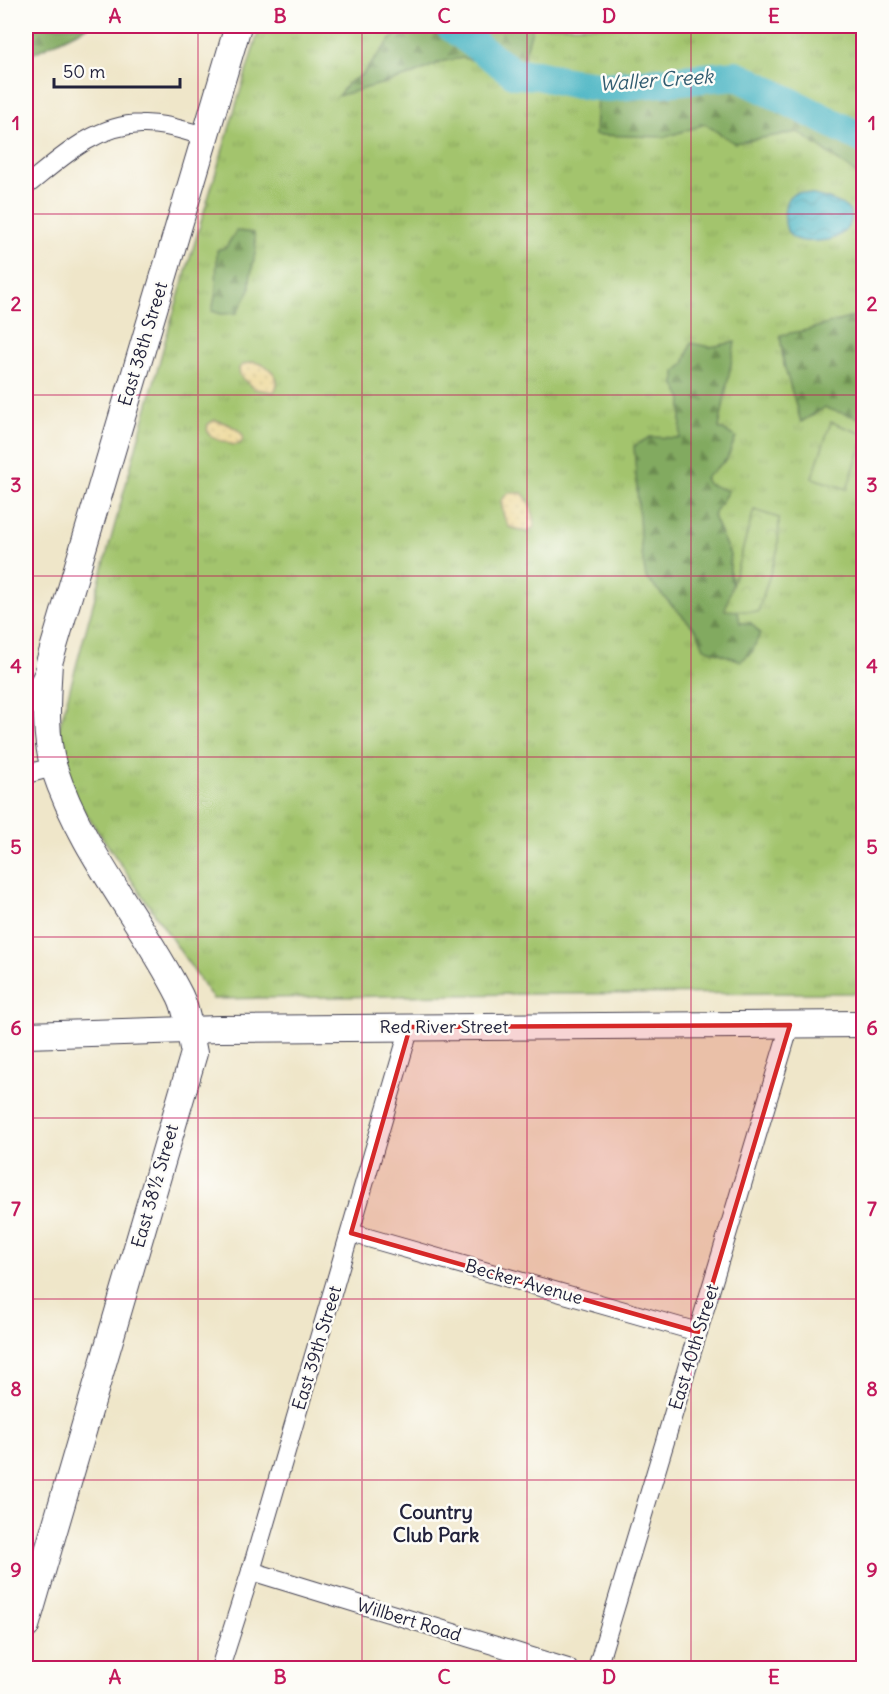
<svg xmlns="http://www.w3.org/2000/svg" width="889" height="1694" viewBox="0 0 889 1694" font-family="Delius,sans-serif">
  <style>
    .grass { fill: url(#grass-tufts); stroke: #627354; stroke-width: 1.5 }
    .forest { fill: url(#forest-firs); stroke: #52664e; stroke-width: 1.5 }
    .sand { fill: url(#sand-dots); stroke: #887e6c; stroke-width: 1.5 }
    .park { fill: url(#park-crowns); stroke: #627354; stroke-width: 1.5 }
    .pitch { fill: #a3c46d; stroke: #627354; stroke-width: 1.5 }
    .water { fill: url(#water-waves); stroke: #346b7f; stroke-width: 1.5 }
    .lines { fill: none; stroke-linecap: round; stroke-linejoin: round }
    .river { stroke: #47b4c3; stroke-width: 30 }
    .street-casing { stroke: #413f50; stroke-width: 20 }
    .secondary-casing { stroke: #413f50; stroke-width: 28 }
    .street { stroke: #fff; stroke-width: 18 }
    .secondary { stroke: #fff; stroke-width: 26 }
    .marked { fill: #d62828; fill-opacity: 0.2; stroke: #d62828; stroke-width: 4.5; stroke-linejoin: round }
    .grid { fill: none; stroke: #c2185b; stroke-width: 1.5; stroke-opacity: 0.55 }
    .labels { text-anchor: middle; stroke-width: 5; stroke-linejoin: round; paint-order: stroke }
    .street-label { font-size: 18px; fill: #22223b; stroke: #fdfcf7 }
    .water-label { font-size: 20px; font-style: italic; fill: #315c71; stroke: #fdfcf7 }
    .neighbourhood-label { font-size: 20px; font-weight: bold; fill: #22223b; stroke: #fdfcf7 }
    .neatline { fill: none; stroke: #c2185b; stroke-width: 2 }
    .grid-label { font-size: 20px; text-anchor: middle; font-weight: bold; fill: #c2185b }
  </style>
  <defs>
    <pattern id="grass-tufts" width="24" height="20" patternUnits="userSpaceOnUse" patternTransform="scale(1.5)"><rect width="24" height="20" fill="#a3c46d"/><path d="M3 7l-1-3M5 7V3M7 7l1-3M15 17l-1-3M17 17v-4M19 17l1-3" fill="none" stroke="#8ca85f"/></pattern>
    <pattern id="forest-firs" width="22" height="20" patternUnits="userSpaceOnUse" patternTransform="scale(1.5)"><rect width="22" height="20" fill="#82aa60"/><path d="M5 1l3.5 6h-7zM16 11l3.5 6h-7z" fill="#6a8a50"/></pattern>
    <pattern id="sand-dots" width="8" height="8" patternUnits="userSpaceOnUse" patternTransform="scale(1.5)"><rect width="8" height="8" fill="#eeda9e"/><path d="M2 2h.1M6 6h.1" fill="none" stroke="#ccbb89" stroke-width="1.8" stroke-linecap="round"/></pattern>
    <pattern id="park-crowns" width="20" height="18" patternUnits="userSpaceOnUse" patternTransform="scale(1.5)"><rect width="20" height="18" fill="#a3c46d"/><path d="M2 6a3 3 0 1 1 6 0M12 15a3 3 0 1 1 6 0" fill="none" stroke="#8ca85f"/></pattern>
    <pattern id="water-waves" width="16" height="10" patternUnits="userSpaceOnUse" patternTransform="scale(1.5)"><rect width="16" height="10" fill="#47b4c3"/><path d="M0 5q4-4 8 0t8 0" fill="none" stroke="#3b92a0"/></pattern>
  </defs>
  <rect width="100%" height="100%" fill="#fdfcf7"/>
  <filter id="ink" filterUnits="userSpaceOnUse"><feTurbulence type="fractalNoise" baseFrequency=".0167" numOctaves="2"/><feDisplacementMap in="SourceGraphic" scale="12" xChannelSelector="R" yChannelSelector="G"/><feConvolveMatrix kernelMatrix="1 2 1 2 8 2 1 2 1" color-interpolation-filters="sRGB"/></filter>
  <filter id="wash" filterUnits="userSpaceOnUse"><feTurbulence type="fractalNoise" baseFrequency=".008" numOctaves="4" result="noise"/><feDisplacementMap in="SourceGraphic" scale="24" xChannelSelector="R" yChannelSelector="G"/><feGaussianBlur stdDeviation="1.35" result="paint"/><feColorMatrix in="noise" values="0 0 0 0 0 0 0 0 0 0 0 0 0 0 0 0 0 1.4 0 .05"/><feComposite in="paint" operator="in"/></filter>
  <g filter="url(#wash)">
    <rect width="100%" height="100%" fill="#efe6c9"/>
    <!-- grass -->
    <polygon class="grass" points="260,26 863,26 863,993 518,994 213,999 54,767 52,754 166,338"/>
    <!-- forest -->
    <g class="forest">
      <polygon points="26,26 89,26 26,57"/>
      <polygon points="406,26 533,26 523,61 494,74 480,62 463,58 444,61 406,77 338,96 348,83 363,74 391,39"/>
      <polygon points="742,66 863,128 863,178 798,132 734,143 705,124 666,137 595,135 598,75 713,70"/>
      <polygon points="236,231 254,233 256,248 250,280 250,290 237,313 221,314 212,311 216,292 217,250 226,247"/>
      <polygon points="863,314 863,419 824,408 801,422 784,365 780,335 807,330"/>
      <polygon points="735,342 719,428 736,437 727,459 705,478 708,484 728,491 713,516 730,555 730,574 735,593 740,623 751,623 760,633 752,652 741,661 704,648 697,631 646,578 641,548 634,446 650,437 680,438 682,399 675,384 675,372 684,364 691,343 710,347"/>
    </g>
    <!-- sand -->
    <g class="sand">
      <path d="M 254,362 C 268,365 284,377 274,392 L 254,389 L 240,376 L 239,368 L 244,364 Z"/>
      <path d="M 215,420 C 226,423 235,426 243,435 L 242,442 C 234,448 231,443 222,441 C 212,438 205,436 208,424 Z"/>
      <path d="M 508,493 L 522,493 C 532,502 534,515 534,528 L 527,532 L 509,527 L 504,517 L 501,501 Z"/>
    </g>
    <!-- park -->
    <polygon class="park" points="754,510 779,518 778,549 758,612 725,610"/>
    <!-- pitch -->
    <polygon class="pitch" points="831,422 863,434 863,441 847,489 812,478"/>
    <!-- water -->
    <g class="water">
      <polygon points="436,26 460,26 469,33 494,44 482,53 475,52"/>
      <path d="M 496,51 C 507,54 514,64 525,67 C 540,72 566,77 582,75 L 586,82 L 582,88 C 562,90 543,82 524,82 L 520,77 C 506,77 495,69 487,58 Z"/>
      <path d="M 798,192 C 814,195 867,203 847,228 C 842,235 836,238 828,240 C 816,241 801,244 791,236 C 783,229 782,204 790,196 C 792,195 796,193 798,192 Z"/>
    </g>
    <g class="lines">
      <!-- river -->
      <polyline class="river" points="450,26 515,74 537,75 572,83 607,87 736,75 864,139"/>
    </g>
  </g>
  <g filter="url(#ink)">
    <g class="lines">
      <!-- street casing -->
      <g class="street-casing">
        <g id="street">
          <path d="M 26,186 C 60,159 94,125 141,124 C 163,123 185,131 205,136"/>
          <polyline points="26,709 45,670"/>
          <polyline points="26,774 54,767"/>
          <polyline points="351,1233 698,1332"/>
          <polyline points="251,1571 568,1668"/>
          <polyline points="220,1668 251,1571 410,1027"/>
          <polyline points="597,1668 790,1025"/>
        </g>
      </g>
      <!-- secondary casing -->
      <g class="secondary-casing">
        <g id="secondary">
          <polyline points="26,1035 219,1029 864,1024"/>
          <path d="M 26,1626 L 194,1053 C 190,1035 188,1012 180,996 C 141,919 81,851 54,768 C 44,735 47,697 49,663 L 238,26"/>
        </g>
      </g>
      <!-- street -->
      <use href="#street" class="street"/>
      <!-- secondary -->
      <use href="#secondary" class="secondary"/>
    </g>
  </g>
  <!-- marked area -->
  <path class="marked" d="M 790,1025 L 698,1332 L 351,1233 L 410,1027 Z"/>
  <!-- grid -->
  <path class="grid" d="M 198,26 L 198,1668M 362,26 L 362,1668M 527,26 L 527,1668M 691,26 L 691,1668M 26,214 L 864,214M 26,395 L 864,395M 26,576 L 864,576M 26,757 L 864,757M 26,937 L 864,937M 26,1118 L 864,1118M 26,1299 L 864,1299M 26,1480 L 864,1480"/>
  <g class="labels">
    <!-- street labels -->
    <g class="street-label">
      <text transform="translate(143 344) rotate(-73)" y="6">East 38th Street</text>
      <text x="444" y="1033">Red River Street</text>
      <text transform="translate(155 1186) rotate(-74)" y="6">East 38½ Street</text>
      <text transform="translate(524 1282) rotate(16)" y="6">Becker Avenue</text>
      <text transform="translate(694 1347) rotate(-73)" y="6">East 40th Street</text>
      <text transform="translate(317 1348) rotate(-73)" y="6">East 39th Street</text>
      <text transform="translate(409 1620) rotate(17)" y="6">Willbert Road</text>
    </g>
    <!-- water labels -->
    <g class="water-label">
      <text transform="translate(656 80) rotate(-4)" y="7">Waller Creek</text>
    </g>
    <!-- neighbourhood labels -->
    <g class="neighbourhood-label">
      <text x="436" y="1519">Country<tspan x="436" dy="23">Club Park</tspan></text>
    </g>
  </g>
  <!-- margin -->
  <rect width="889" height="1694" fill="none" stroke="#fdfcf7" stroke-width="66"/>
  <!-- scale -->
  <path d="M54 78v9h126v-9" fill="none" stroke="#22223b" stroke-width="3"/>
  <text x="63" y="78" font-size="18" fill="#22223b" stroke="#fdfcf7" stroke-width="4.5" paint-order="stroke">50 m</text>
  <rect x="33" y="33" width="823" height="1628" class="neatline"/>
  <g class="grid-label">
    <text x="115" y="23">A</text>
    <text x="280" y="23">B</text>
    <text x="444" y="23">C</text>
    <text x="609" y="23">D</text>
    <text x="774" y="23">E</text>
    <text x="16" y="130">1</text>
    <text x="872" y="130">1</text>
    <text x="16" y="311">2</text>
    <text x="872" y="311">2</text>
    <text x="16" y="492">3</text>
    <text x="872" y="492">3</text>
    <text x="16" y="673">4</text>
    <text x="872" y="673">4</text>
    <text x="16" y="854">5</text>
    <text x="872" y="854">5</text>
    <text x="16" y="1035">6</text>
    <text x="872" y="1035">6</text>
    <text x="16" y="1216">7</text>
    <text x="872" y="1216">7</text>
    <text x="16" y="1396">8</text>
    <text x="872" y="1396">8</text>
    <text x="16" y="1577">9</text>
    <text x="872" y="1577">9</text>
    <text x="115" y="1684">A</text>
    <text x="280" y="1684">B</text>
    <text x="444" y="1684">C</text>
    <text x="609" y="1684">D</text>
    <text x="774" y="1684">E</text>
  </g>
</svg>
